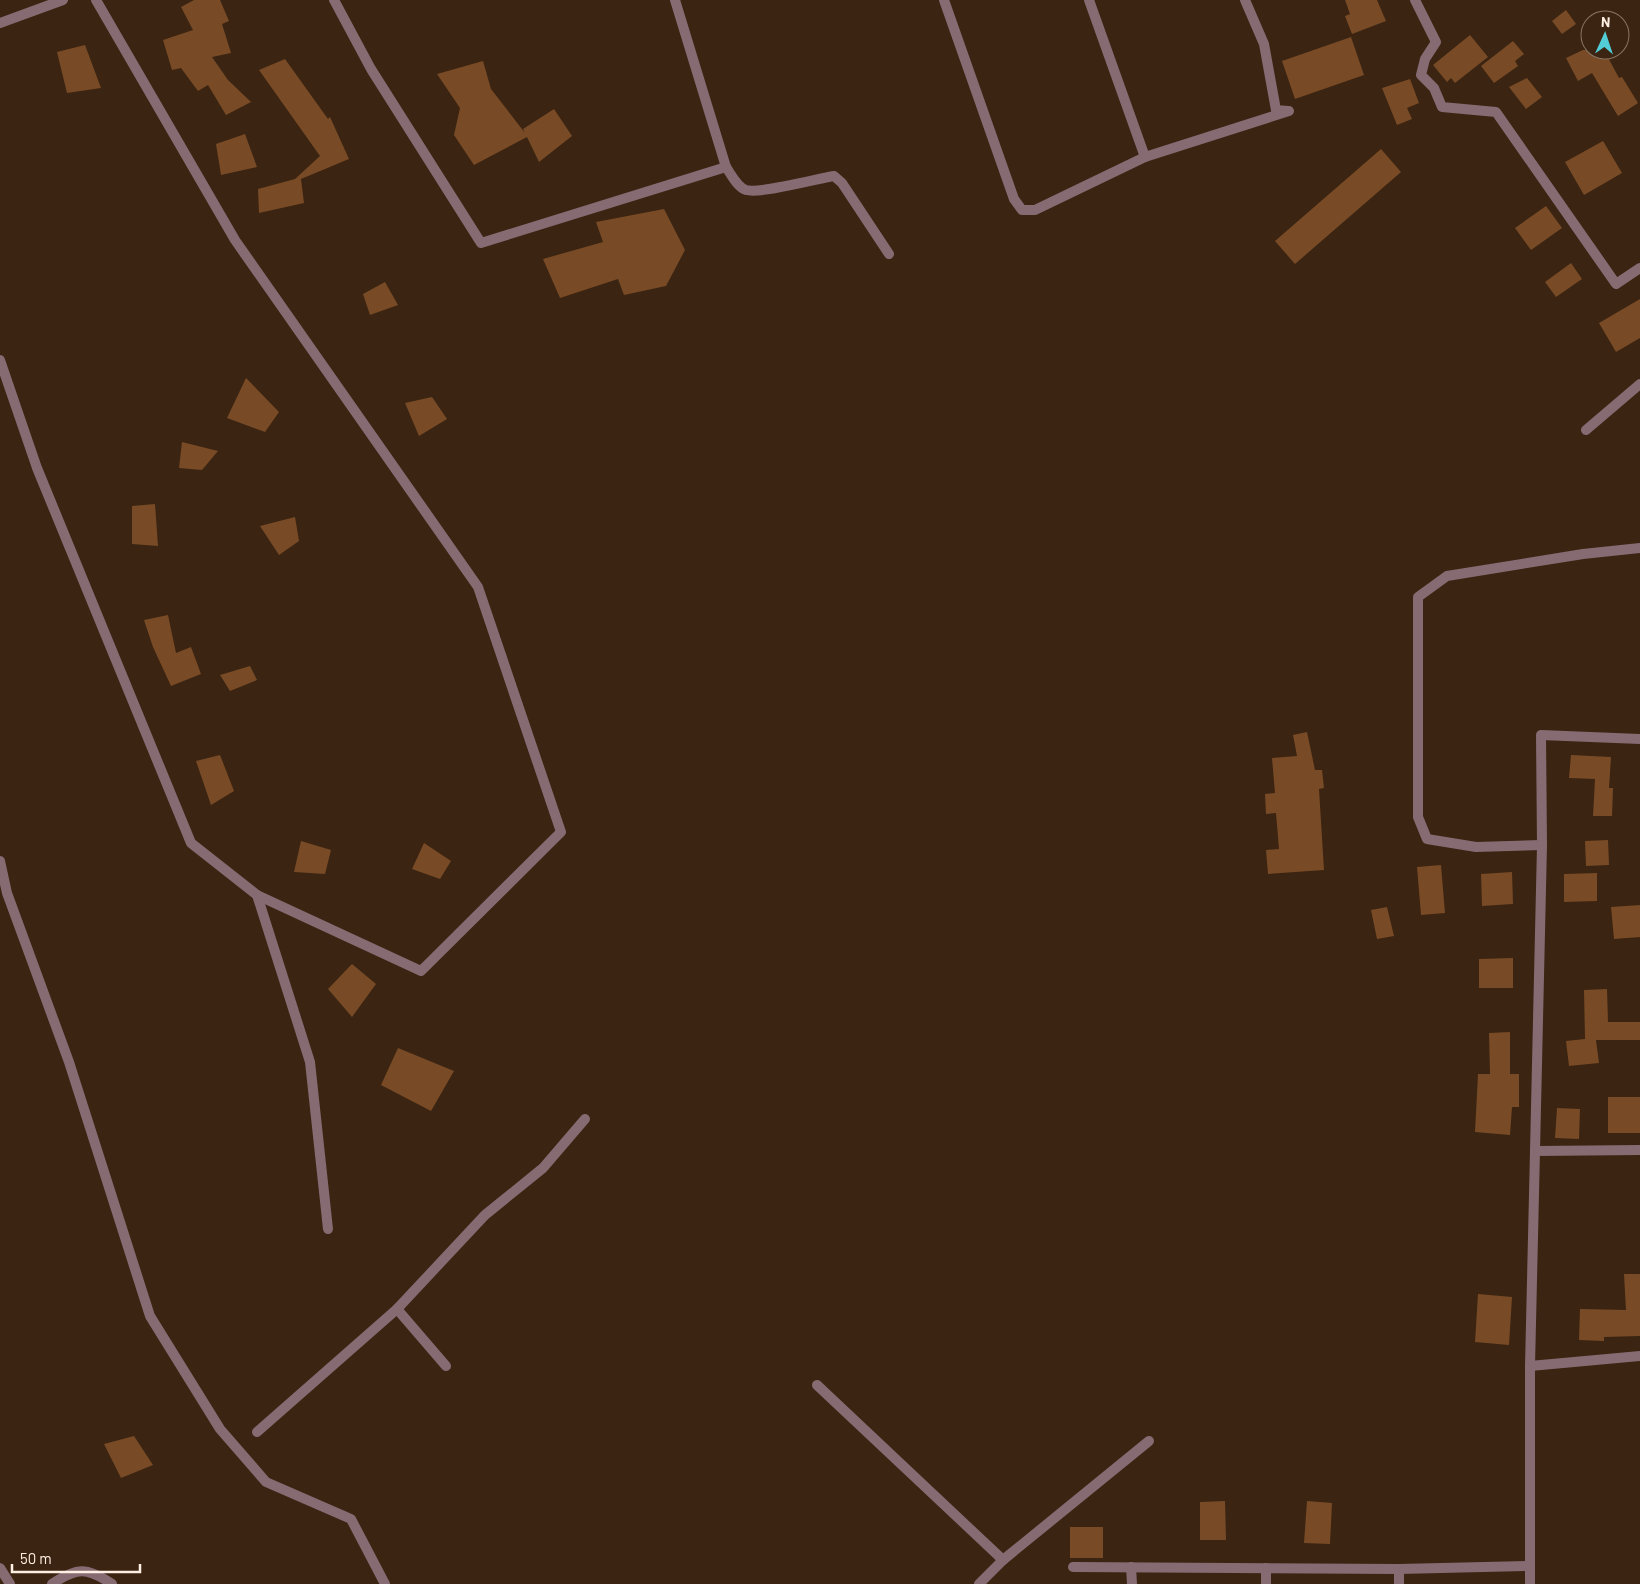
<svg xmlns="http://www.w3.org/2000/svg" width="1640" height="1584" viewBox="0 0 1640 1584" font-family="Barlow,sans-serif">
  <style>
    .building { fill: #784b26 }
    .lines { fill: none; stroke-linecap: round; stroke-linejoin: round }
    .street { stroke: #866b73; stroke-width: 10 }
  </style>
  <rect width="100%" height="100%" fill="#3b2411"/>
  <!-- building -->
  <g class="building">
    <polygon points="194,0 220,0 229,21 222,24 231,53 212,57 228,80 251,102 226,115 208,85 198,91 181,68 172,70 163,40 193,30 181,7"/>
    <polygon points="1345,0 1377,0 1386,21 1352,34 1345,16 1350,14"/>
    <polygon points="1566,10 1576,24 1562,34 1552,21"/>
    <polygon points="1470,35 1488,57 1455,83 1451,78 1447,82 1433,65"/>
    <polygon points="1351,37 1364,75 1295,99 1282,61"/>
    <polygon points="1513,41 1524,54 1515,61 1518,66 1494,83 1481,66"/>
    <polygon points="85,45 101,88 67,93 57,52"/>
    <polygon points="1583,50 1604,50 1619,78 1622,77 1638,103 1618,116 1592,73 1578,81 1566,58"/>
    <polygon points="285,59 328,119 330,117 349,159 301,179 304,203 259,213 258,189 295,179 320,156 259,70"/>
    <polygon points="483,61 491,89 525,133 523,129 554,109 572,136 539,162 527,137 474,165 454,135 460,108 437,74"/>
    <polygon points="1527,78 1542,97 1526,109 1509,87"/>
    <polygon points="1410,79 1419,103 1407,108 1412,119 1397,125 1382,88"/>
    <polygon points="245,134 257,167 221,175 216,144"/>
    <polygon points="1603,141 1622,173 1584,195 1565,162"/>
    <polygon points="1381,149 1401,172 1295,264 1275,241"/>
    <polygon points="1546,206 1562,228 1531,250 1515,228"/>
    <polygon points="664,209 685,250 666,286 624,295 618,279 560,298 543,259 603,242 596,222"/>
    <polygon points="1571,263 1582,279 1556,297 1545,282"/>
    <polygon points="385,282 398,305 370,315 363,294"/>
    <polygon points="1640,299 1640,338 1616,352 1599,323"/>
    <polygon points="246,378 279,412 265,432 227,418"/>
    <polygon points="432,397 447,419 419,436 405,403"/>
    <polygon points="182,442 218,451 202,470 179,468"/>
    <polygon points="155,504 158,546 132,544 132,506"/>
    <polygon points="295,517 299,541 279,555 260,526"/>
    <polygon points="168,615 176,653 191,647 201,674 171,686 153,647 144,620"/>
    <polygon points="250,666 257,680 230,691 220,675"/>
    <polygon points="1307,732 1315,770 1322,770 1324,788 1319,789 1324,870 1268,874 1266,850 1279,849 1276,813 1266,814 1265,794 1275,793 1272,758 1297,756 1293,735"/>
    <polygon points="220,755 234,791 211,805 196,761"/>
    <polygon points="1571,755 1611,757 1609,788 1613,788 1612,816 1593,816 1595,779 1569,778"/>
    <polygon points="1608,840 1609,865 1586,866 1585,841"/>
    <polygon points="301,841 331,850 325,874 294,872"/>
    <polygon points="424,843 451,861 440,879 412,869"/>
    <polygon points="1441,865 1445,913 1421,915 1417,867"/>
    <polygon points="1512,872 1513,904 1482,906 1481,874"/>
    <polygon points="1597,873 1597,901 1564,902 1564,874"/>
    <polygon points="1640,905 1640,937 1614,939 1611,907"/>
    <polygon points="1387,907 1394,936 1377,939 1371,910"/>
    <polygon points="1513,958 1513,988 1479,988 1479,959"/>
    <polygon points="352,964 376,984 352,1017 328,989"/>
    <polygon points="1607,989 1608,1022 1640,1022 1640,1040 1596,1040 1599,1063 1569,1066 1566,1041 1585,1039 1584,990"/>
    <polygon points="1510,1032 1510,1074 1519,1074 1519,1107 1512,1107 1510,1135 1475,1132 1478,1074 1490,1074 1489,1033"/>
    <polygon points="398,1048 454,1071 431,1111 381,1085"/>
    <rect x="1608" y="1097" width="32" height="36"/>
    <polygon points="1557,1108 1580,1109 1579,1139 1555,1138"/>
    <polygon points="1624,1274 1640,1274 1640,1336 1604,1337 1604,1341 1579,1340 1580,1309 1626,1310"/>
    <polygon points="1478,1294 1512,1297 1509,1345 1475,1342"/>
    <polygon points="134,1436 153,1465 121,1478 104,1444"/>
    <polygon points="1225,1501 1226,1540 1200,1540 1200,1502"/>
    <polygon points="1307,1501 1332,1503 1330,1544 1304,1543"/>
    <rect x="1070" y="1527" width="33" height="31"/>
  </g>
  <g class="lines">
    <!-- street -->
    <g class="street">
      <polyline points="334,0 371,69 481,243 726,167 675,0"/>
      <polyline points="944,0 1014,199 1022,210 1035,210 1145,157 1289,111"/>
      <polyline points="1089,0 1145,157"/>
      <polyline points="1245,0 1264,44 1276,110 1288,111"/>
      <polyline points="1415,0 1436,42 1425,59 1421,75 1434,88 1442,107 1496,112 1616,284 1640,268"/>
      <polyline points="0,23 63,0"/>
      <path d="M 726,167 C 731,174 737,187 746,190 C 761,194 816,179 834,176 L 842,183 L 889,254"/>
      <polyline points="0,360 37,468 191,843 257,895 421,971 561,832 478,587 235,240 96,0"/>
      <polyline points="1586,430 1640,384"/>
      <polyline points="1640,739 1541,735 1542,845 1535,1151 1640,1150"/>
      <polyline points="1542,845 1476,847 1427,839 1418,817 1418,597 1447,576 1583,554 1640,548"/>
      <polyline points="0,861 7,893 69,1062 150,1316 220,1429 266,1482 351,1519 385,1584"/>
      <polyline points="257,895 310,1062 328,1229"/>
      <polyline points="1535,1151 1530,1366 1640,1356"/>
      <polyline points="397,1309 446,1366"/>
      <polyline points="1530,1366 1530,1584"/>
      <polyline points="817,1385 1003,1560"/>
      <polyline points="257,1432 397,1309 485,1215 543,1168 585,1119"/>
      <polyline points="1073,1567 1399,1569 1530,1566"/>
      <polyline points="1131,1567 1132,1584"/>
      <polyline points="0,1568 10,1584"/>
      <polyline points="1266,1568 1266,1584"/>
      <polyline points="1399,1569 1399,1584"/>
      <path d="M 52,1584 C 77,1567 87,1567 112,1584"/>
      <polyline points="979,1584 1003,1560 1149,1441"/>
    </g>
  </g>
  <!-- north arrow -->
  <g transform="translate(1605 35) rotate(3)"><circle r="24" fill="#3b2411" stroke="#897565"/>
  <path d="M0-4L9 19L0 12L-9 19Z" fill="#52ccd6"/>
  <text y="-8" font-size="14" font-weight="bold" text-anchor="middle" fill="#ffeee3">N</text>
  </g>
  <!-- scale -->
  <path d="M12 1564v8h128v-8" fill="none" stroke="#ffeee3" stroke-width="2.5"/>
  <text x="20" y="1564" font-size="15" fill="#ffeee3" stroke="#3b2411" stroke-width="4" paint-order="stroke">50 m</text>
</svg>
